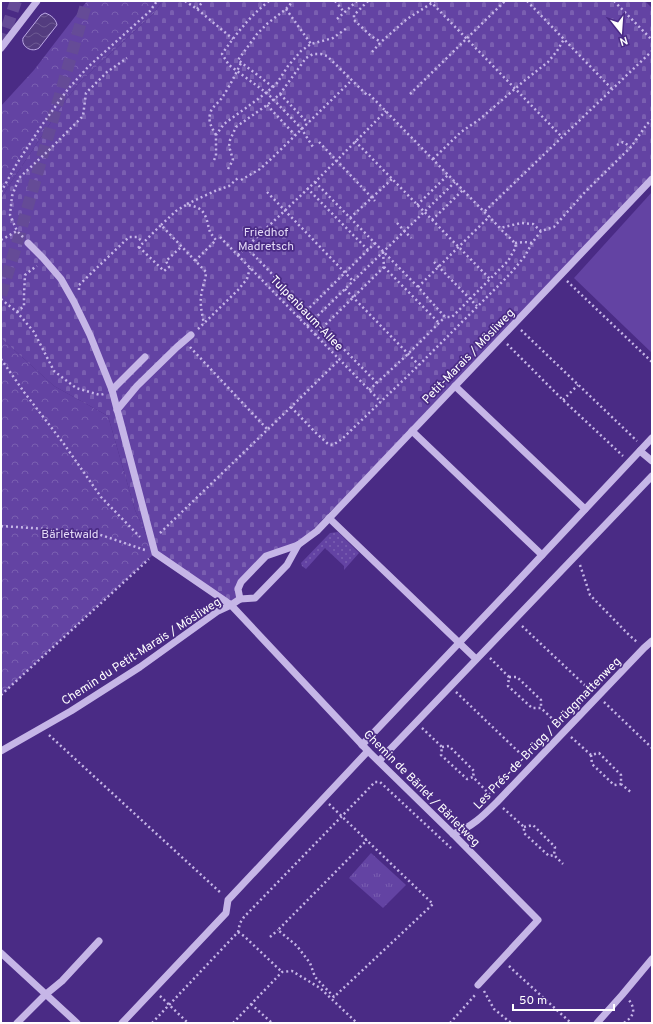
<svg xmlns="http://www.w3.org/2000/svg" width="653" height="1024" viewBox="0 0 653 1024" font-family="Overpass,sans-serif">
  <style>
    .grass { fill: url(#grass-dots) }
    .forest { fill: url(#forest-crowns) }
    .cemetery { fill: url(#cemetery-stones) }
    .park { fill: url(#park-tufts) }
    .pitch { fill: #6343a3 }
    .water { fill: url(#water-waves); stroke: #beabe7 }
    .lines { fill: none; stroke-linecap: round; stroke-linejoin: round }
    .highway-tunnel { stroke: #654b97; stroke-width: 12; stroke-dasharray: 12 6; stroke-linecap: butt }
    .path { stroke: #c6b6e7; stroke-width: 2.5; stroke-dasharray: 2 3; stroke-linecap: butt }
    .minor { stroke: #c6b6e7; stroke-width: 7 }
    .labels { text-anchor: middle; stroke-width: 3.5; stroke-linejoin: round; paint-order: stroke }
    .park-label { font-size: 12px; fill: #e3d9f6; stroke: #4a2b85 }
    .street-label { font-size: 12px; fill: #fff; stroke: #4a2b85 }
  </style>
  <defs>
    <pattern id="grass-dots" width="8" height="8" patternUnits="userSpaceOnUse"><rect width="8" height="8" fill="#6343a3"/><path d="M2 2h.1M6 6h.1" fill="none" stroke="#7a5fb1" stroke-width="1.8" stroke-linecap="round"/></pattern>
    <pattern id="forest-crowns" width="20" height="18" patternUnits="userSpaceOnUse"><rect width="20" height="18" fill="#6343a3"/><path d="M2 6a3 3 0 1 1 6 0M12 15a3 3 0 1 1 6 0" fill="none" stroke="#7a5fb1"/></pattern>
    <pattern id="cemetery-stones" width="16" height="16" patternUnits="userSpaceOnUse"><rect width="16" height="16" fill="#6343a3"/><path d="M2 7V4a2 2 0 0 1 4 0v3zM10 15v-3a2 2 0 0 1 4 0v3z" fill="#7a5fb1"/></pattern>
    <pattern id="park-tufts" width="24" height="20" patternUnits="userSpaceOnUse"><rect width="24" height="20" fill="#6343a3"/><path d="M3 7l-1-3M5 7V3M7 7l1-3M15 17l-1-3M17 17v-4M19 17l1-3" fill="none" stroke="#7a5fb1"/></pattern>
    <pattern id="water-waves" width="16" height="10" patternUnits="userSpaceOnUse"><rect width="16" height="10" fill="#533c7f"/><path d="M0 5q4-4 8 0t8 0" fill="none" stroke="#6d5992"/></pattern>
  </defs>
  <rect width="100%" height="100%" fill="#4a2b85"/>
  <!-- grass -->
  <polygon class="grass" points="338,532 359,553 344,570 344,566 325,548 306,569 302,566 301,563 330,533"/>
  <!-- forest -->
  <g class="forest">
    <polygon points="87,1 162,1 154,13 79,83 63,104 6,190 1,199 1,106 34,70"/>
    <polygon points="1,338 54,386 108,416 135,510 155,553 1,695"/>
  </g>
  <!-- cemetery -->
  <polygon class="cemetery" points="162,1 645,1 652,8 652,179 298,545 266,556 241,582 240,599 231,605 155,553 135,510 108,416 54,386 1,338 1,199 6,190 63,104 79,83 154,13"/>
  <!-- park -->
  <polygon class="park" points="371,853 406,885 383,908 349,878"/>
  <!-- pitch -->
  <polygon class="pitch" points="652,192 652,353 574,278"/>
  <!-- water -->
  <path class="water" d="M 45,13 C 51,15 56,19 57,25 L 39,48 C 32,53 21,47 23,38 L 41,15 Z"/>
  <g class="lines">
    <!-- highway-tunnel -->
    <g class="highway-tunnel">
      <polyline points="1,45 16,1"/>
      <polyline points="1,295 19,237 87,1"/>
    </g>
    <!-- path -->
    <g class="path">
      <polyline points="185,1 197,9 233,39"/>
      <path d="M 269,1 C 250,16 236,34 222,54 L 229,65 L 268,94 L 301,128 L 313,147"/>
      <polyline points="335,1 344,12"/>
      <polyline points="368,1 354,15 354,20 371,36 381,42"/>
      <polyline points="430,1 562,137"/>
      <polyline points="527,1 612,89"/>
      <polyline points="614,1 652,40"/>
      <polyline points="197,9 203,1"/>
      <polyline points="286,9 311,44"/>
      <polyline points="337,19 357,1"/>
      <polyline points="372,52 381,42 407,19 432,3 435,1"/>
      <polyline points="273,87 238,60 257,34 268,23 286,9 293,1"/>
      <polyline points="280,94 308,123"/>
      <polyline points="369,94 500,228 521,223 533,224 541,231"/>
      <polyline points="410,94 505,1"/>
      <polyline points="267,105 295,135"/>
      <path d="M 216,135 C 212,128 208,122 210,114 C 211,108 217,104 221,99 C 229,88 235,75 241,63"/>
      <polyline points="355,141 490,279"/>
      <polyline points="319,142 375,201"/>
      <polyline points="617,145 623,142 631,147"/>
      <polyline points="433,159 461,132 480,119 524,81 548,62 557,51 564,39"/>
      <polyline points="214,160 216,156 216,135 224,124 258,99 273,87 277,83 288,66 301,51 311,44 333,38 347,28"/>
      <polyline points="228,169 233,160 229,146 230,140 236,127 267,105 280,94 306,58 313,54 321,54 327,56 367,95"/>
      <polyline points="241,180 260,169 271,159 352,80"/>
      <path d="M 315,182 L 418,287 L 445,317 L 452,317 L 508,261 L 516,247 C 514,239 505,235 500,228"/>
      <polyline points="307,188 368,250"/>
      <polyline points="1,192 16,165 42,125 68,89 88,67 150,11 157,1"/>
      <polyline points="267,192 353,281"/>
      <polyline points="187,204 215,191 229,186 238,178"/>
      <polyline points="417,205 448,175"/>
      <polyline points="485,211 652,51"/>
      <polyline points="350,218 392,179"/>
      <polyline points="432,220 463,190"/>
      <polyline points="397,223 411,238"/>
      <path d="M 161,225 L 176,211 L 186,205 C 190,205 193,206 196,207 C 207,211 207,223 210,232 C 212,235 214,238 216,240 L 195,261"/>
      <polyline points="23,237 17,231 10,215 12,196 19,178 48,151 83,116 86,93 107,72 127,58"/>
      <polyline points="220,237 381,402"/>
      <polyline points="1,240 17,231"/>
      <polyline points="515,243 524,242 532,243"/>
      <polyline points="139,247 164,271 169,267 166,261 181,247"/>
      <polyline points="246,247 307,310"/>
      <path d="M 138,248 L 161,225 L 206,272 C 206,279 203,285 202,291 C 199,302 202,313 204,324"/>
      <polyline points="238,255 315,182 386,111"/>
      <polyline points="434,262 477,306"/>
      <polyline points="384,267 439,323"/>
      <polyline points="567,281 652,362"/>
      <polyline points="418,287 490,216"/>
      <polyline points="345,289 419,365"/>
      <polyline points="79,290 79,285 129,237 137,237 143,242"/>
      <polyline points="1,299 17,312 34,332 54,371 76,388 100,395 104,394"/>
      <polyline points="17,312 24,306 24,294 25,275 35,267 37,266"/>
      <polyline points="299,318 368,250 375,243"/>
      <polyline points="307,326 455,182"/>
      <polyline points="323,328 377,383"/>
      <polyline points="198,329 238,290 247,279 250,268"/>
      <polyline points="521,330 637,441"/>
      <polyline points="315,335 384,267 383,252"/>
      <polyline points="507,344 563,400 623,456"/>
      <polyline points="190,347 268,430"/>
      <polyline points="1,359 24,392 64,444 101,497 140,537"/>
      <polyline points="369,390 408,354 445,317"/>
      <polyline points="563,400 578,385"/>
      <polyline points="291,407 315,432 328,444 333,445 342,439 419,365 510,274 525,256 532,243 541,231 554,227 585,192 631,147 647,124 652,120"/>
      <polyline points="1,526 92,532 145,550"/>
      <polyline points="160,533 291,407 339,360"/>
      <polyline points="580,565 590,595 629,635 637,642"/>
      <polyline points="522,626 591,691"/>
      <polyline points="490,658 509,677 508,686 532,708 541,708 559,725"/>
      <polyline points="509,677 517,677 541,700 541,708"/>
      <polyline points="456,692 526,759"/>
      <polyline points="1,695 149,559"/>
      <polyline points="604,702 652,748"/>
      <polyline points="422,728 442,747 441,755 467,779 473,777 491,796"/>
      <polyline points="49,735 222,894"/>
      <polyline points="571,737 591,755 599,753 621,775 621,784 632,793"/>
      <polyline points="442,747 449,746 474,771 473,777"/>
      <polyline points="591,755 592,764 614,785 621,784"/>
      <polyline points="329,804 433,904 334,997 315,977 310,963 297,946 278,930 367,840"/>
      <polyline points="503,808 524,827 524,833 549,856 554,855 563,864"/>
      <polyline points="524,827 533,825 555,847 554,855"/>
      <polyline points="238,932 244,936 282,972"/>
      <polyline points="270,937 278,930"/>
      <polyline points="509,966 512,969 571,1023"/>
      <polyline points="484,991 494,1009 511,1023"/>
      <polyline points="160,996 188,1023"/>
      <polyline points="251,1004 272,1023"/>
      <polyline points="152,1023 238,932 240,923 244,917 375,782 380,782 451,848"/>
      <polyline points="233,1023 282,972 292,971 320,988 357,1023"/>
      <polyline points="450,1023 476,994"/>
      <path d="M 624,1023 C 634,1016 636,1010 629,1000"/>
    </g>
    <!-- minor -->
    <g class="minor">
      <polyline points="1,48 37,1"/>
      <polyline points="28,243 43,258 61,279 74,302 90,335 112,390 155,553 231,605 368,751 453,834 538,920 478,985"/>
      <polyline points="455,386 585,509"/>
      <polyline points="112,390 145,357"/>
      <polyline points="117,410 137,386 177,347 191,335"/>
      <polyline points="412,431 542,555"/>
      <polyline points="640,451 652,461"/>
      <polyline points="329,518 476,659"/>
      <polyline points="240,599 238,589 241,582 266,556 298,545 317,531 652,179"/>
      <polyline points="362,745 514,585 652,438"/>
      <polyline points="1,751 71,711 140,667 218,611 231,605 240,599 255,598 287,565 298,545"/>
      <polyline points="379,761 652,476"/>
      <path d="M 453,834 C 472,827 483,816 497,802 L 644,648 L 652,641"/>
      <polyline points="1,953 77,1023"/>
      <polyline points="17,1023 45,995 62,981 99,941"/>
      <polyline points="122,1023 226,913 228,900 368,751"/>
      <polyline points="597,1023 622,995 652,959"/>
    </g>
  </g>
  <g class="labels">
    <!-- park labels -->
    <g class="park-label">
      <text x="266" y="236">Friedhof<tspan x="266" dy="14">Madretsch</tspan></text>
      <text x="70" y="538">Bärletwald</text>
    </g>
    <!-- street labels -->
    <g class="street-label">
      <text transform="translate(307 313) rotate(46)" y="4">Tulpenbaum-Allee</text>
      <text transform="translate(468 356) rotate(-46)" y="4">Petit-Marais / Mösliweg</text>
      <text transform="translate(141 651) rotate(-33)" y="4">Chemin du Petit-Marais / Mösliweg</text>
      <text transform="translate(547 733) rotate(-46)" y="4">Les Prés-de-Brügg / Brüggmattenweg</text>
      <text transform="translate(422 788) rotate(45)" y="4">Chemin de Bärlet / Bärletweg</text>
    </g>
  </g>
  <!-- border -->
  <rect width="653" height="1024" fill="none" stroke="#ffffff" stroke-width="4"/>
  <!-- north arrow -->
  <g transform="translate(621 32) rotate(163)" stroke="#4a2b85" stroke-width="3" paint-order="stroke">
  <path d="M0-3L7 15L0 10L-7 15Z" fill="#ffffff"/>
  <text y="-6" font-size="11" font-weight="bold" text-anchor="middle" fill="#ffffff">N</text>
  </g>
  <!-- scale -->
  <path d="M513 1004v6h101v-6" fill="none" stroke="#ffffff" stroke-width="2"/>
  <text x="519" y="1004" font-size="12" fill="#ffffff" stroke="#4a2b85" stroke-width="3" paint-order="stroke">50 m</text>
</svg>
